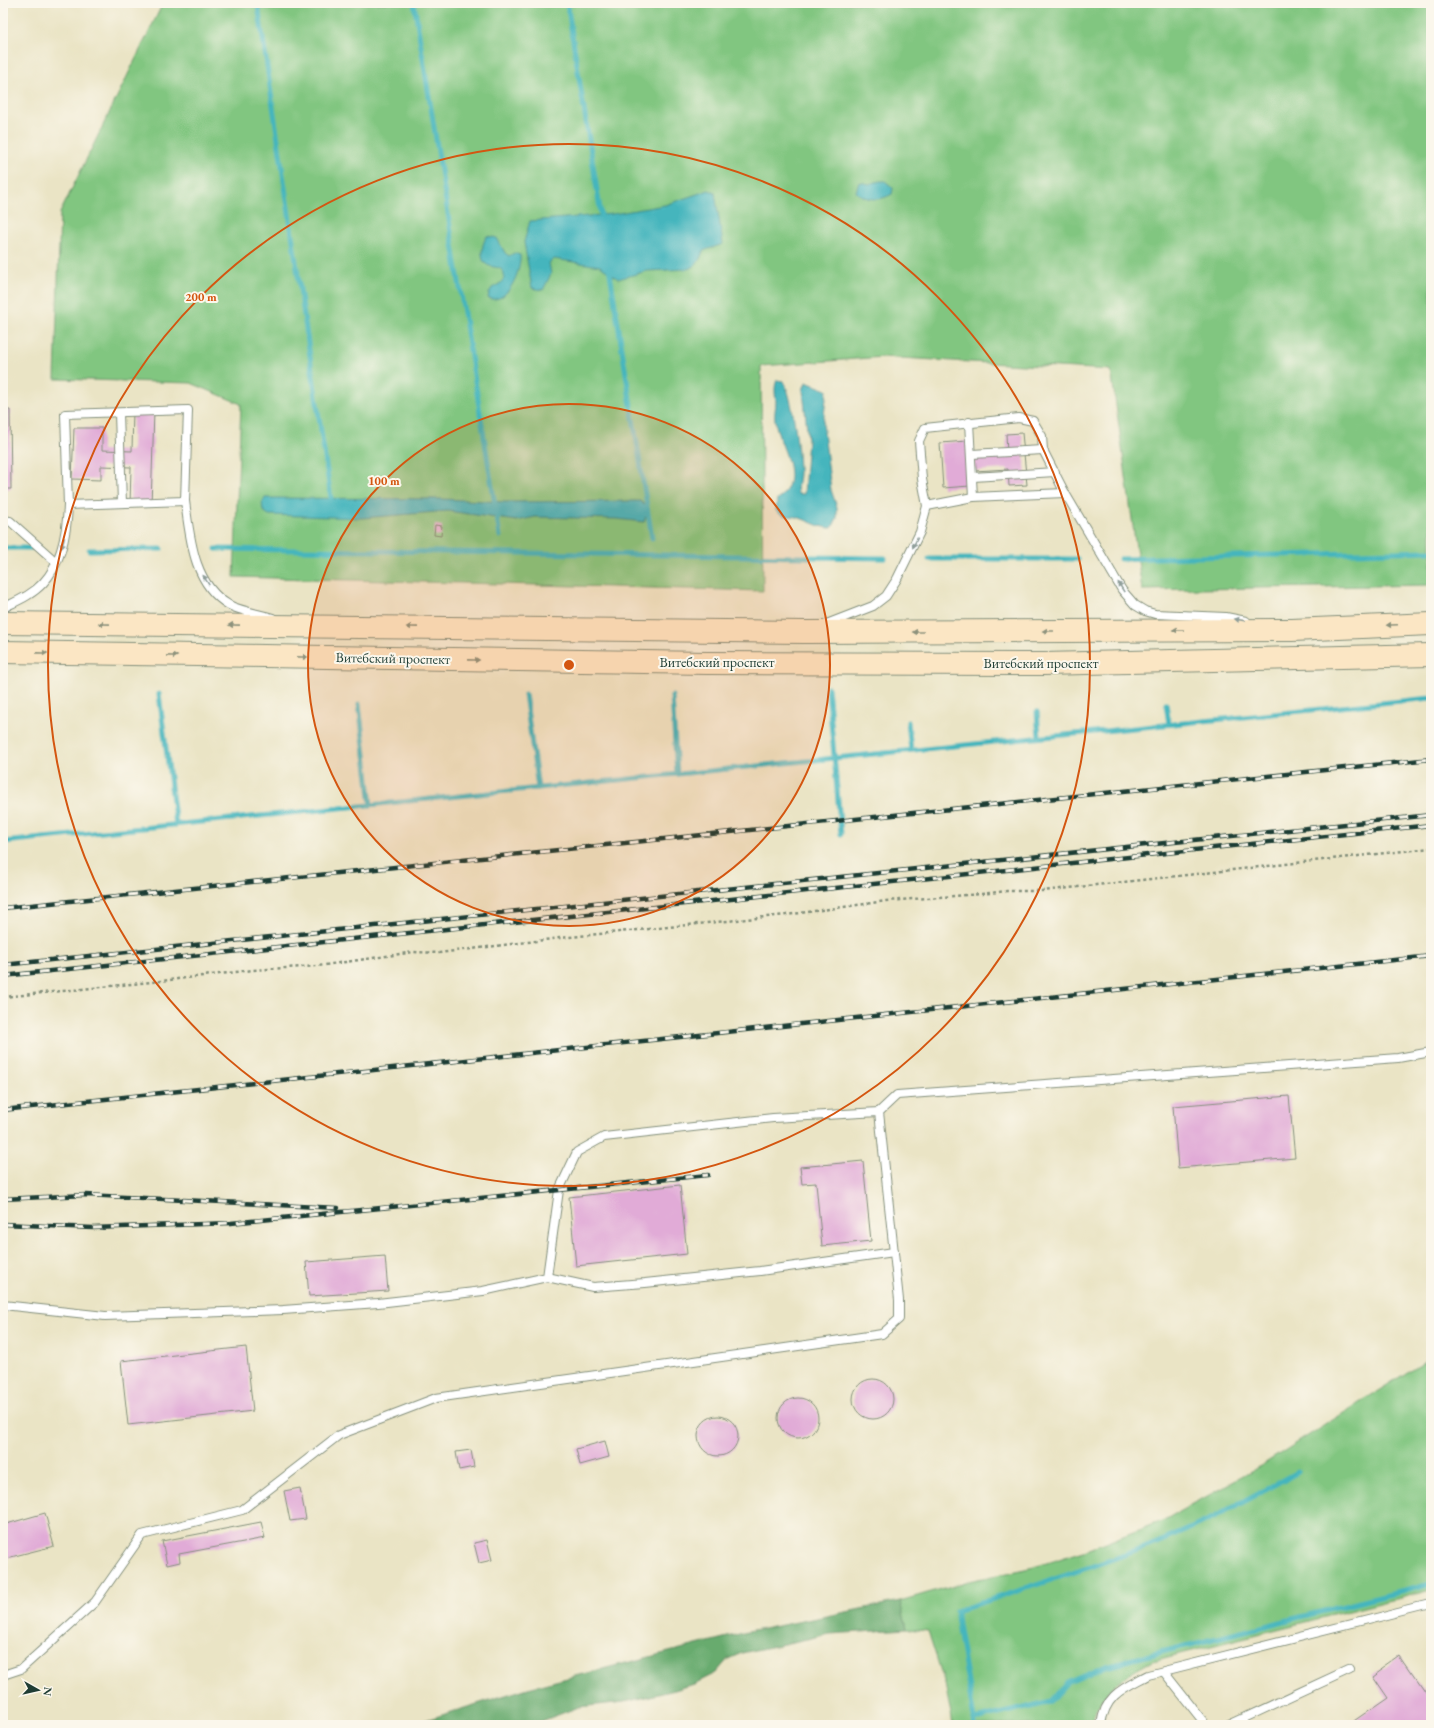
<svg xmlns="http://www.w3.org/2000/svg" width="1434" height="1728" viewBox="0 0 1434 1728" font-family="'EB Garamond',serif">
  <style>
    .green { fill: #81c680; stroke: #50825a }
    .forest { fill: #68ab6e; stroke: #447451 }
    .water { fill: #45b5bd; stroke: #327978 }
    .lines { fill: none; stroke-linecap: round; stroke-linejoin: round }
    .stream { stroke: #45b5bd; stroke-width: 5 }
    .building { fill: #e1abd7 }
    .service-casing { stroke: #84907c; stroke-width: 10 }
    .secondary-casing { stroke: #84907c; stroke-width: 24 }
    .path { stroke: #84907c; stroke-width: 2.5; stroke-dasharray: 3 3; stroke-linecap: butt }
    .service { stroke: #fff; stroke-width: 8 }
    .secondary { stroke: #fbe6c4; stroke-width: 22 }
    .rail-casing { stroke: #1f3d34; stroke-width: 4.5 }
    .rail { stroke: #fbf7ec; stroke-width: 3; stroke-dasharray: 9; stroke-linecap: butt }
    .oneway { fill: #8f9e9a }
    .oneway2 { fill: #8d927c }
    .ring { fill: none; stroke: #d45610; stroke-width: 2 }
    .labels { text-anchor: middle; stroke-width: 4; stroke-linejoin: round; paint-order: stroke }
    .street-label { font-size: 14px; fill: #1f3d34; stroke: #fbf7ec }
    .centre { fill: #d45610; stroke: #fbf7ec; stroke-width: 2 }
    .ring-label { font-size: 12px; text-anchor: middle; font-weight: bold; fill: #d45610; stroke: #fbf7ec; stroke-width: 4; stroke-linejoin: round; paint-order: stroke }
  </style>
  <rect width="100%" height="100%" fill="#fbf7ec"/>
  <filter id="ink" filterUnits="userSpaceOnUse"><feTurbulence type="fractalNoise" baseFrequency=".025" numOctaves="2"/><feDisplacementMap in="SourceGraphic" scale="8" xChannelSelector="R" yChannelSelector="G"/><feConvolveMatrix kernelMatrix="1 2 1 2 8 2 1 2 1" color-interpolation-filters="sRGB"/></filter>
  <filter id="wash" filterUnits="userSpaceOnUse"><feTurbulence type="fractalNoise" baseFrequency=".012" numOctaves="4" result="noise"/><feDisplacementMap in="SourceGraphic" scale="16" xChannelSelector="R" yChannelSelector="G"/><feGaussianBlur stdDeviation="0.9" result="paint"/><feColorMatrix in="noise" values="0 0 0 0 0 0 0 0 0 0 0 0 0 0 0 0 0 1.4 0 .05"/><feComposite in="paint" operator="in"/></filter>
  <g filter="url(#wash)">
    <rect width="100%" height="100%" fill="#eae4c5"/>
    <!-- green -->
    <g class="green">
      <polygon points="163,3 1431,3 1431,585 1142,590 1111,370 883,357 761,366 763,591 234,577 241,404 191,383 55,379 60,213"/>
      <path d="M 1431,1357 L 1431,1590 L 1152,1661 C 1121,1678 1101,1689 1091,1725 L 953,1725 L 945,1684 L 928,1631 L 907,1629 L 900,1601 L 969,1581 L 1034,1567 L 1087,1550 L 1164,1520 L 1256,1469 Z"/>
    </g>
    <!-- forest -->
    <polygon class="forest" points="900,1601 907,1629 830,1634 742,1653 728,1659 716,1673 694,1684 675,1690 625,1702 579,1707 539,1722 517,1723 511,1725 410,1725 528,1688 743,1633"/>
    <!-- water -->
    <g class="water">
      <path d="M 880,181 L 885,181 L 893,188 L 892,194 C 880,201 867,201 856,192 L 859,182 L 869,184 Z"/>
      <path d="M 709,190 L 715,193 L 723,244 L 703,251 C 700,260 697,265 688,269 L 647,271 L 618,279 L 600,266 L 554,259 L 549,263 L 551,274 L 543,290 L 532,288 L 524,242 L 530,221 L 613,214 L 665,205 Z"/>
      <path d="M 487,236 L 497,238 L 505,253 L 509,256 L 514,253 L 520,255 C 522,270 507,306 488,298 L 489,293 L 492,288 L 501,283 L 504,278 L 504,273 L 500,268 C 496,267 488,267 485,263 C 479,257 483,241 487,236 Z"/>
      <path d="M 777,380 L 783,381 C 793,394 799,454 799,472 C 799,480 796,487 798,494 L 804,494 L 808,440 L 803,390 L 806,382 L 827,390 L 823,424 L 831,490 L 837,507 L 837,518 L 832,528 C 820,528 811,522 800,518 C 791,515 784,518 776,511 L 777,500 C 806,478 778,446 775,420 C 774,413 776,407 776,401 C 775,393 774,387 777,380 Z"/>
      <polygon points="265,498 442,499 506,502 640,501 649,509 644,522 617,519 535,517 517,521 448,511 362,518 269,515 263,511 262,503"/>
    </g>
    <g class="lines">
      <!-- stream -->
      <g class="stream">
        <polyline points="414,3 500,536"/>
        <polyline points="567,3 602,221"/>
        <polyline points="258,5 332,505"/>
        <polyline points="609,267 652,538"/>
        <polyline points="3,548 31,548"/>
        <polyline points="216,549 885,558"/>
        <polyline points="89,550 161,549"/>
        <polyline points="929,559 1078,559"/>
        <polyline points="1120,559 1431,551"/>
        <polyline points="828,688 841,834"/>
        <polyline points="159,694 176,825"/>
        <polyline points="525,694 538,788"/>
        <polyline points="672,696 677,774"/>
        <polyline points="359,704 371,805"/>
        <polyline points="1166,704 1169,724"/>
        <polyline points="1037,712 1039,737"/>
        <polyline points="908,722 911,750"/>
        <polyline points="3,842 1431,698"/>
        <polyline points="975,1720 1051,1701 1067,1683 1106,1666 1431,1584"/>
        <path d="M 975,1725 L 956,1611 C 1021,1590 1085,1570 1149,1546 C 1201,1526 1250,1499 1298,1472"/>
      </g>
    </g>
    <g id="blocks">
      <!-- building -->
      <g class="building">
        <polygon points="3,410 10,410 11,489 3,489"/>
        <polygon points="133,410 154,411 151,506 130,505 131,467 101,466 101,480 72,479 74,428 102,428 102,450 132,451"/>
        <polygon points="1022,433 1027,485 1009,486 1008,469 974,471 973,456 1007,453 1006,434"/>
        <polygon points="967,441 970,486 943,488 940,443"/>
        <polygon points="435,525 442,526 441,536 434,535"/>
        <polygon points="1289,1096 1295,1158 1178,1168 1173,1106"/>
        <polygon points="863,1161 871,1241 822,1246 816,1183 802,1184 800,1167"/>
        <polygon points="680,1185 687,1254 576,1266 569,1197"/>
        <polygon points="385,1256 388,1291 309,1296 306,1262"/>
        <polygon points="246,1347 253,1411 128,1425 121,1361"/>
        <circle cx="873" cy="1399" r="20"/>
        <circle cx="798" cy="1418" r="20"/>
        <circle cx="718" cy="1436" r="20"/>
        <polygon points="605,1441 609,1457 580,1465 576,1449"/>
        <polygon points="471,1450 474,1467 459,1470 456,1452"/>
        <polygon points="300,1488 306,1519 290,1521 284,1491"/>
        <polygon points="45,1513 54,1546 3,1559 3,1525"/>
        <polygon points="261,1522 265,1538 179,1554 180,1562 167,1565 162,1541"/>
        <polygon points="487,1540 492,1560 479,1563 474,1543"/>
        <polygon points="1400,1656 1431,1701 1431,1725 1348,1725 1387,1698 1372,1676"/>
      </g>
    </g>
  </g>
  <g filter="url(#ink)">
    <use href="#blocks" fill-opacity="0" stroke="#84907c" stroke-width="1"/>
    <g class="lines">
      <!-- service casing -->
      <g class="service-casing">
        <g id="service">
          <polygon points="188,410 185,501 68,505 65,414"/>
          <polyline points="119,413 122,503"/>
          <polyline points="969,422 973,497"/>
          <polyline points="972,454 1043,450"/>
          <polyline points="973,477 1055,472"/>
          <path d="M 185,501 C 190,537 193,584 229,605 C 240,611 260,614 273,618"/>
          <polyline points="927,506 973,497 1065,493"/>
          <polyline points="3,520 10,521 56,562"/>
          <path d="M 3,608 C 17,601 32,595 43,583 C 62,563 67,531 68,505"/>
          <polyline points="824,625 873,606 886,596 897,579 920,532 927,506 922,479 919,441 925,428 1019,418 1033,421 1042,436 1043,450 1065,493 1122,590 1135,605 1145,611 1155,614 1226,617 1246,621"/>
          <polyline points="547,1277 593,1287 645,1283 760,1271 894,1252"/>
          <polyline points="3,1305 105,1316 283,1310 378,1303 483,1291 547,1277 559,1190 577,1152 604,1137 773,1118 879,1112"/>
          <polyline points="1164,1672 1206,1725"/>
          <polyline points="3,1675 21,1669 95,1602 142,1535 242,1510 339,1435 436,1398 882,1334 899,1319 899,1300 879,1112 897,1095 1398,1058 1431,1052"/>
          <path d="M 1101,1725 C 1105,1694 1124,1688 1148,1675 L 1431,1604"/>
          <polyline points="1229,1725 1350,1669"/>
        </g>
      </g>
      <!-- secondary casing -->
      <g class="secondary-casing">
        <g id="secondary">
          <polyline points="3,623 805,632 1292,630 1431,624"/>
          <polyline points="3,652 707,663 1044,664 1431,655"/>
        </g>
      </g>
      <!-- path -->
      <polyline class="path" points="3,997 161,981 253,970 318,966 414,952 439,953 560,938 786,915 886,901 981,894 1007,891 1042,891 1431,848"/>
      <!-- service -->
      <use href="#service" class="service"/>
      <!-- secondary -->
      <use href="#secondary" class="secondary"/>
      <!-- rail casing -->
      <g class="rail-casing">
        <g id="rail">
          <polyline points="3,908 1431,759"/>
          <polyline points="3,965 1431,815"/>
          <polyline points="3,976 1431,825"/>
          <polyline points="3,1110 1431,956"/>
          <polyline points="3,1199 86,1195 338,1208"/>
          <polyline points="3,1224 93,1228 231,1223 708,1175"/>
        </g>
      </g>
      <!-- rail -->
      <use href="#rail" class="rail"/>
    </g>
    <!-- one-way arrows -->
    <defs><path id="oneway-solid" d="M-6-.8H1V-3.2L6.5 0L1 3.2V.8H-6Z"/></defs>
    <g class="oneway">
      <use href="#oneway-solid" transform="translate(63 543) rotate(105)"/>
      <use href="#oneway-solid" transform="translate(915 543) rotate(116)"/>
      <use href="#oneway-solid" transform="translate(206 580) rotate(-122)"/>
      <use href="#oneway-solid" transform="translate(1121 587) rotate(-122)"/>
      <use href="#oneway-solid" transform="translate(1240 620) rotate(-170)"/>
    </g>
    <g class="oneway2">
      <use href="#oneway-solid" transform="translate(104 624) rotate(-179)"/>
      <use href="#oneway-solid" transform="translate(234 625) rotate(-179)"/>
      <use href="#oneway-solid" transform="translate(1392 625) rotate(178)"/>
      <use href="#oneway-solid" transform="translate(412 627) rotate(-179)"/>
      <use href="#oneway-solid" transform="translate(1178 630) rotate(180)"/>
      <use href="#oneway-solid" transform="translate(1048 631) rotate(180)"/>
      <use href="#oneway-solid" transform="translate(918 632) rotate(180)"/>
      <use href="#oneway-solid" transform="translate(42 653) rotate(1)"/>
      <use href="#oneway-solid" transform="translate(172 656) rotate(1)"/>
      <use href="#oneway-solid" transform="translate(302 657) rotate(1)"/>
      <use href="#oneway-solid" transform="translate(474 660) rotate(1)"/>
    </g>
  </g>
  <!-- distance rings -->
  <circle cx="569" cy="665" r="261" fill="#d45610" fill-opacity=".12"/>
  <g class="ring">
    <circle cx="569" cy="665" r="261"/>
    <circle cx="569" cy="665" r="521"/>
  </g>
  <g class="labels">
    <!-- street labels -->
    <g class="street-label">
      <text transform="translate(393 658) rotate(1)" y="5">Витебский проспект</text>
      <text x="717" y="667">Витебский проспект</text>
      <text x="1041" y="668">Витебский проспект</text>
    </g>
  </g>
  <circle cx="569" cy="665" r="6" class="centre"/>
  <g class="ring-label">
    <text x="201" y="301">200 m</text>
    <text x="384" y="485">100 m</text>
  </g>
  <!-- margin -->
  <rect width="1434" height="1728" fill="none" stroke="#fbf7ec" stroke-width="16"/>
  <!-- north arrow -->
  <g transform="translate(38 1690) rotate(98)" stroke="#fbf7ec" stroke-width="3" paint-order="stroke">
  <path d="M0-3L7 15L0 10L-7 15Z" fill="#1f3d34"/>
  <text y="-6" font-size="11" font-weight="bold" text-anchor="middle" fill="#1f3d34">N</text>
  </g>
</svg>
